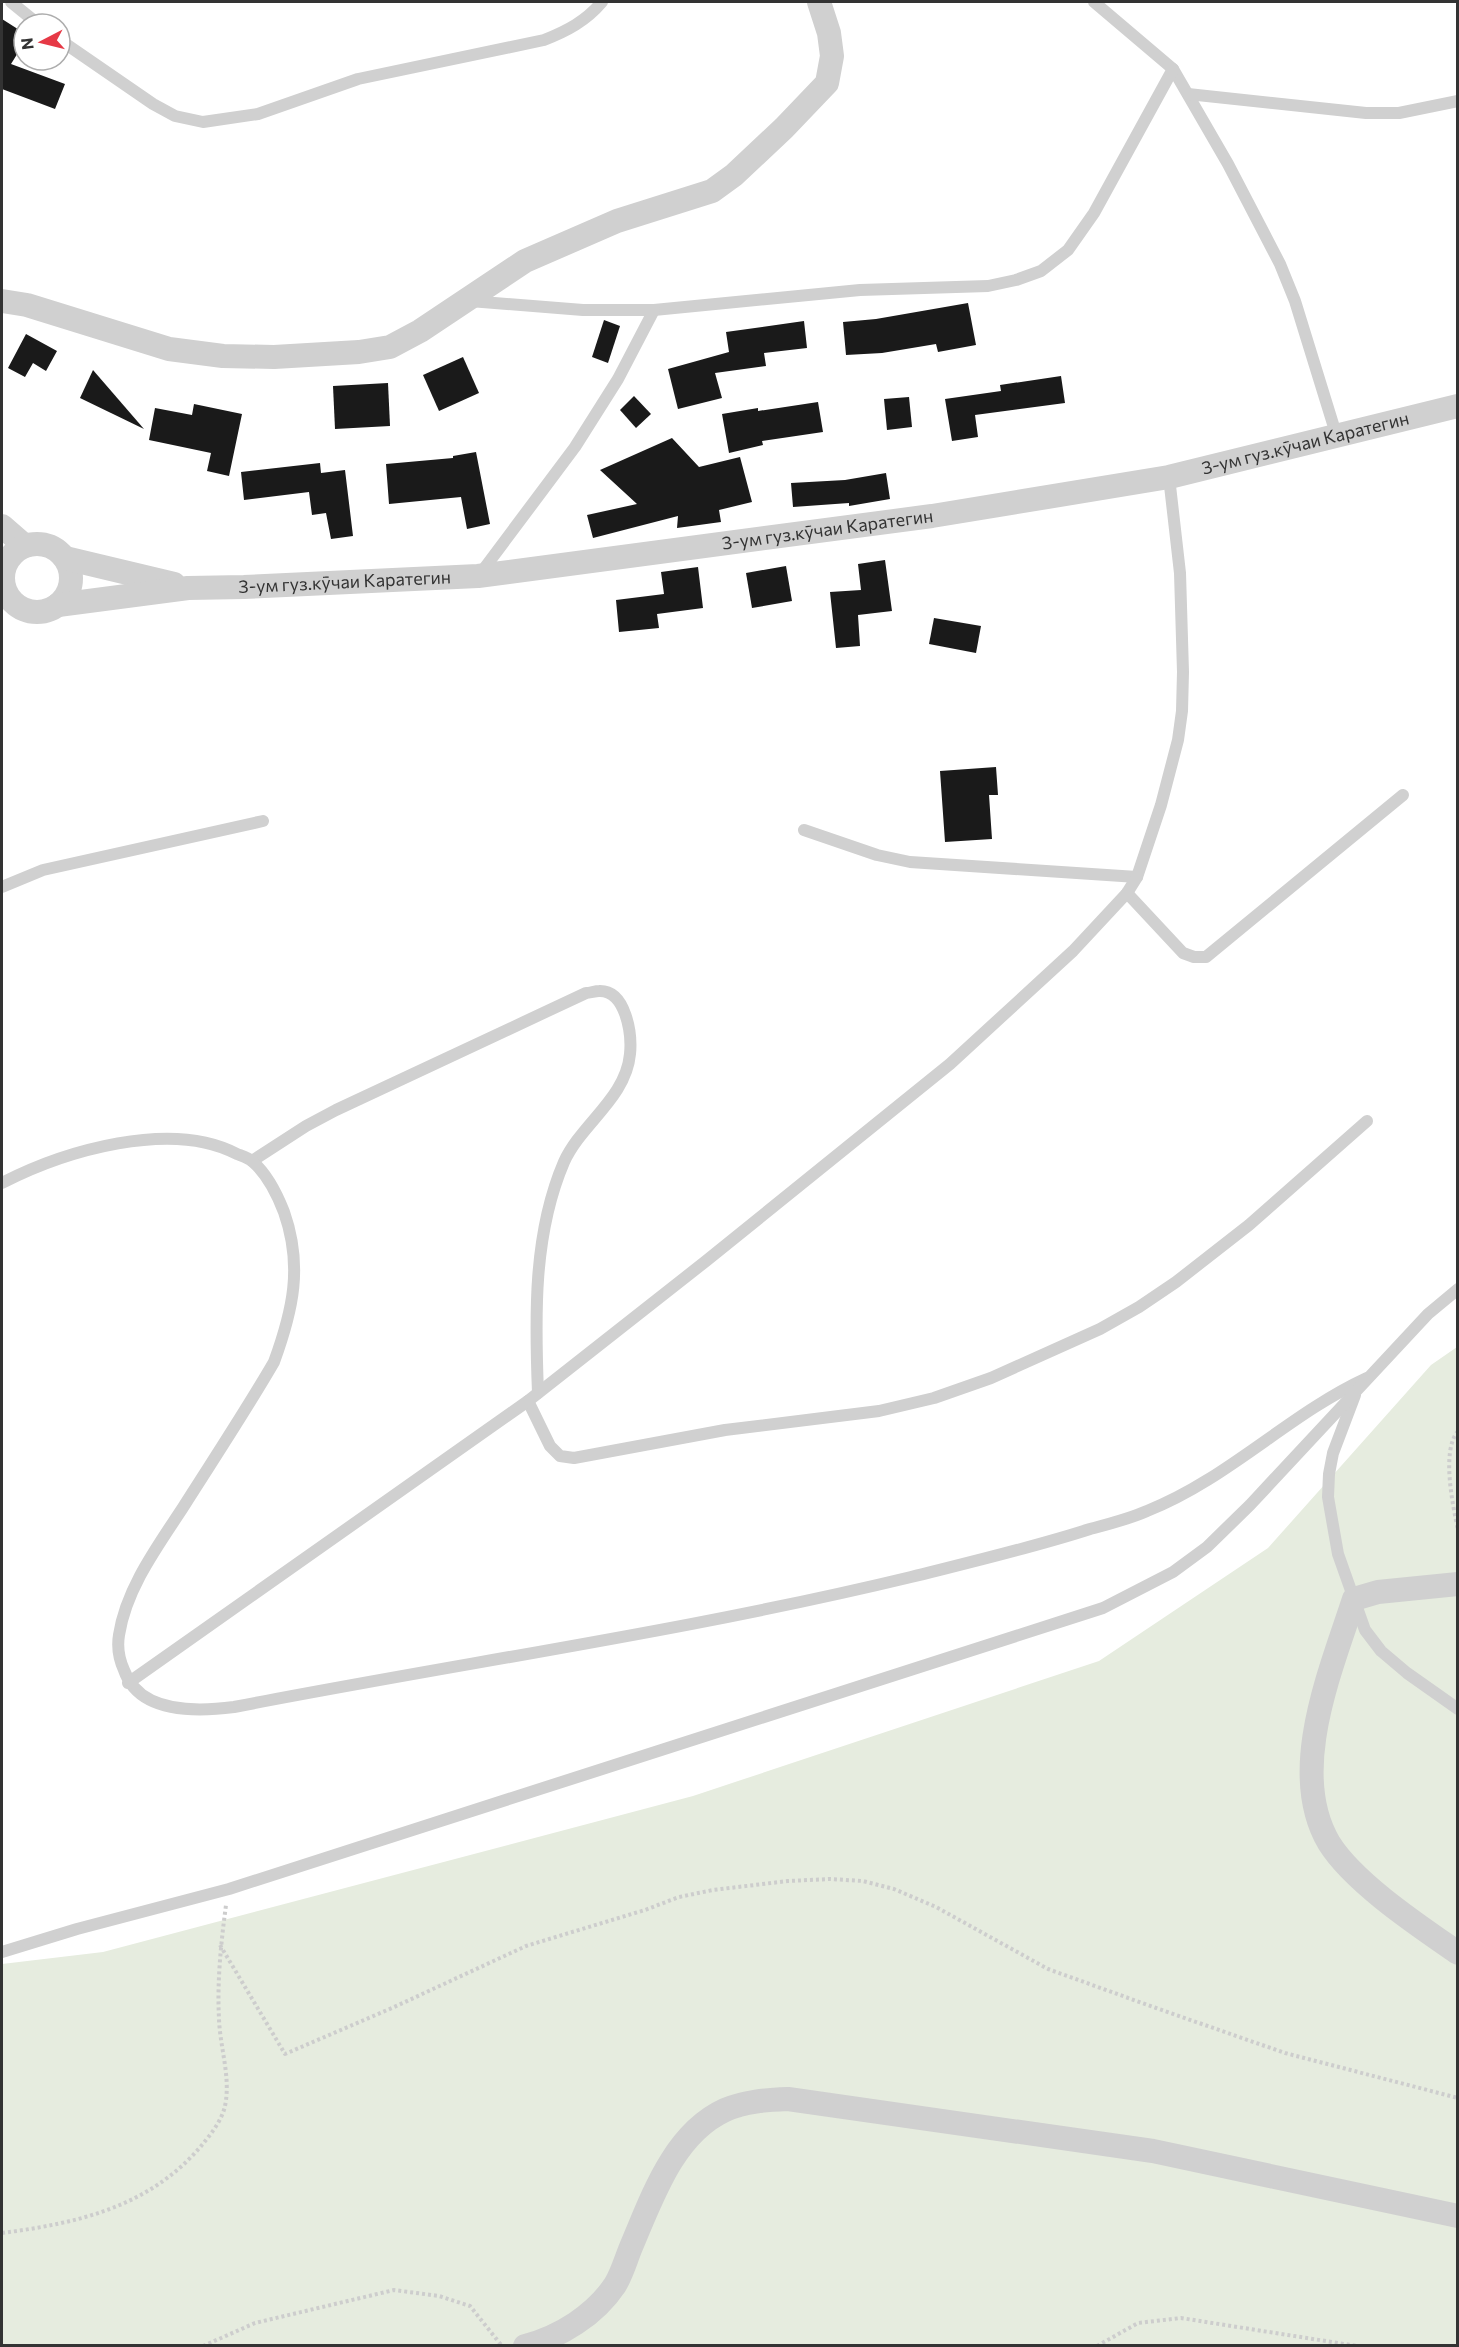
<svg xmlns="http://www.w3.org/2000/svg" width="1459" height="2347" viewBox="0 0 1459 2347" font-family="Commissioner,sans-serif">
  <style>
    .green { fill: #e6ecdf }
    .building { fill: #1a1a1a }
    .lines { fill: none; stroke-linecap: round; stroke-linejoin: round }
    .path { stroke: #cdcdcd; stroke-width: 4; stroke-dasharray: 3 3; stroke-linecap: butt }
    .service { stroke: #d0d0d0; stroke-width: 12 }
    .minor { stroke: #d0d0d0; stroke-width: 24 }
    .labels { text-anchor: middle; stroke-width: 6; stroke-linejoin: round; paint-order: stroke }
    .street-label { font-size: 18px; fill: #333; stroke: #fff }
  </style>
  <rect width="100%" height="100%" fill="#fff"/>
  <!-- green -->
  <polygon class="green" points="1457,1347 1457,2345 2,2345 2,1964 103,1952 693,1796 1099,1661 1268,1548 1431,1365"/>
  <!-- building -->
  <g class="building">
    <polygon points="2,19 24,33 24,43 11,64 65,84 55,109 2,89"/>
    <polygon points="968,303 976,345 938,352 936,344 882,353 846,355 843,322 876,319"/>
    <polygon points="604,320 620,326 608,363 592,357"/>
    <polygon points="804,321 807,348 764,353 766,366 715,373 722,398 678,409 668,369 729,352 726,332"/>
    <polygon points="26,334 57,351 46,371 33,363 25,377 8,368"/>
    <polygon points="463,357 479,393 439,411 423,375"/>
    <polygon points="93,370 144,429 80,398"/>
    <polygon points="1061,376 1065,403 975,415 978,437 952,441 945,399 1001,391 1000,385"/>
    <polygon points="388,383 390,426 335,429 333,386"/>
    <polygon points="634,396 651,414 636,428 620,410"/>
    <polygon points="909,397 912,427 887,430 884,399"/>
    <polygon points="818,402 823,432 762,441 763,445 729,453 722,414 758,408 758,411"/>
    <polygon points="194,404 242,414 229,476 207,471 211,453 149,440 155,408 192,415"/>
    <polygon points="672,438 699,467 740,457 752,502 719,510 721,522 677,528 678,516 593,538 587,515 637,504 600,470"/>
    <polygon points="476,452 490,524 467,529 461,497 389,504 386,464 453,458 453,456"/>
    <polygon points="320,463 321,473 345,470 353,536 331,539 326,513 312,515 309,492 244,500 241,472"/>
    <polygon points="886,473 890,499 849,506 849,503 793,507 791,483 845,480"/>
    <polygon points="885,560 892,611 858,615 860,646 836,648 830,592 861,590 858,564"/>
    <polygon points="786,566 792,601 752,608 746,573"/>
    <polygon points="698,567 703,608 657,614 659,628 619,632 616,600 664,594 661,572"/>
    <polygon points="934,618 981,626 976,653 929,644"/>
    <polygon points="996,767 998,795 989,795 992,839 945,842 940,771"/>
  </g>
  <g class="lines">
    <!-- path -->
    <g class="path">
      <path d="M 1458,1431 C 1441,1451 1453,1506 1458,1530"/>
      <polyline points="220,1945 285,2054 392,2008 526,1946 645,1910 679,1897 713,1890 788,1881 830,1879 863,1881 894,1889 936,1907 1048,1969 1156,2008 1285,2053 1458,2098"/>
      <path d="M 2,2233 C 78,2223 150,2207 202,2145 C 211,2134 222,2120 225,2106 C 231,2077 220,2048 219,2019 C 217,1981 221,1943 226,1905"/>
      <polyline points="203,2346 255,2323 394,2290 439,2296 470,2306 502,2346"/>
      <polyline points="1097,2346 1138,2323 1181,2318 1357,2346"/>
    </g>
    <!-- service -->
    <g class="service">
      <polyline points="11,2 38,24"/>
      <polyline points="1094,2 1173,69 1228,164 1280,264 1295,301 1337,437"/>
      <path d="M 60,40 L 153,104 L 175,116 L 203,122 L 258,114 L 358,79 L 544,40 C 567,31 586,21 602,2"/>
      <polyline points="1188,94 1366,113 1399,113 1458,101"/>
      <polyline points="470,301 583,310 654,310 860,290 988,286 1016,280 1041,271 1068,250 1094,213 1173,69"/>
      <polyline points="480,574 575,447 618,379 654,310"/>
      <polyline points="804,830 877,855 910,862 1137,877"/>
      <polyline points="2,887 43,870 263,821"/>
      <polyline points="1127,893 1183,953 1194,957 1206,957 1403,795"/>
      <path d="M 252,1161 L 306,1126 L 336,1110 L 586,993 C 590,993 595,991 599,991 C 626,990 632,1034 630,1054 C 626,1098 581,1124 564,1162 C 533,1234 535,1317 538,1393"/>
      <path d="M 2,1183 C 64,1151 171,1119 237,1154 C 242,1156 249,1158 253,1162 C 268,1175 277,1194 284,1212 C 303,1266 293,1310 274,1362 C 245,1412 213,1460 182,1509 C 157,1547 126,1589 119,1635 C 117,1647 119,1659 124,1670 C 139,1714 196,1712 234,1707 C 460,1663 687,1631 911,1577 C 971,1562 1031,1548 1090,1529 C 1109,1524 1129,1519 1147,1511 C 1228,1479 1289,1414 1367,1378"/>
      <polyline points="1355,1395 1333,1453 1329,1474 1328,1497 1338,1554 1365,1630 1381,1651 1407,1673 1458,1709"/>
      <polyline points="528,1401 550,1446 560,1456 574,1458 725,1430 879,1411 934,1398 991,1378 1100,1329 1139,1307 1176,1282 1249,1225 1367,1121"/>
      <polyline points="128,1683 528,1401 706,1261 950,1064 1073,951 1127,893 1137,877 1161,805 1178,740 1182,711 1183,672 1180,573 1169,477"/>
      <polyline points="2,1952 77,1929 229,1889 1103,1608 1173,1572 1207,1547 1250,1505 1428,1314 1458,1289"/>
    </g>
    <!-- minor -->
    <g class="minor">
      <polyline points="2,301 27,305 169,349 223,356 274,357 359,352 390,347 420,331 525,261 617,221 712,191 734,175 784,128 827,83 832,56 829,33 819,2"/>
      <polyline points="2,526 25,546"/>
      <circle cx="37" cy="578" r="34"/>
      <polyline points="65,558 174,584"/>
      <path id="s1" d="M 58,605 L 188,588 L 244,587 L 478,576 L 932,516 L 1169,477 L 1458,406"/>
      <path d="M 1458,1584 L 1378,1592 L 1354,1599 C 1331,1670 1287,1772 1329,1843 C 1354,1883 1419,1926 1458,1953"/>
      <path d="M 525,2346 C 560,2337 595,2315 615,2285 C 622,2274 626,2259 631,2247 C 652,2198 673,2134 725,2110 C 745,2101 767,2100 788,2099 L 1153,2151 L 1458,2216"/>
    </g>
  </g>
  <g class="labels">
    <!-- street labels -->
    <g class="street-label">
      <text dy="6" stroke="none"><textPath href="#s1" startOffset="1260">3-ум гуз.кӯчаи Каратегин</textPath></text>
      <text dy="6" stroke="none"><textPath href="#s1" startOffset="774">3-ум гуз.кӯчаи Каратегин</textPath></text>
      <text dy="6" stroke="none"><textPath href="#s1" startOffset="288">3-ум гуз.кӯчаи Каратегин</textPath></text>
    </g>
  </g>
  <!-- border -->
  <rect width="1459" height="2347" fill="none" stroke="#333333" stroke-width="6"/>
  <!-- north arrow -->
  <g transform="translate(42 42) rotate(263)"><circle r="28" fill="#ffffff" stroke="#adadad" stroke-width="1.5"/>
  <path d="M0-4.5L10 22L0 15L-10 22Z" fill="#e63946"/>
  <text y="-9" font-size="16" font-weight="bold" text-anchor="middle" fill="#333333">N</text>
  </g>
</svg>
